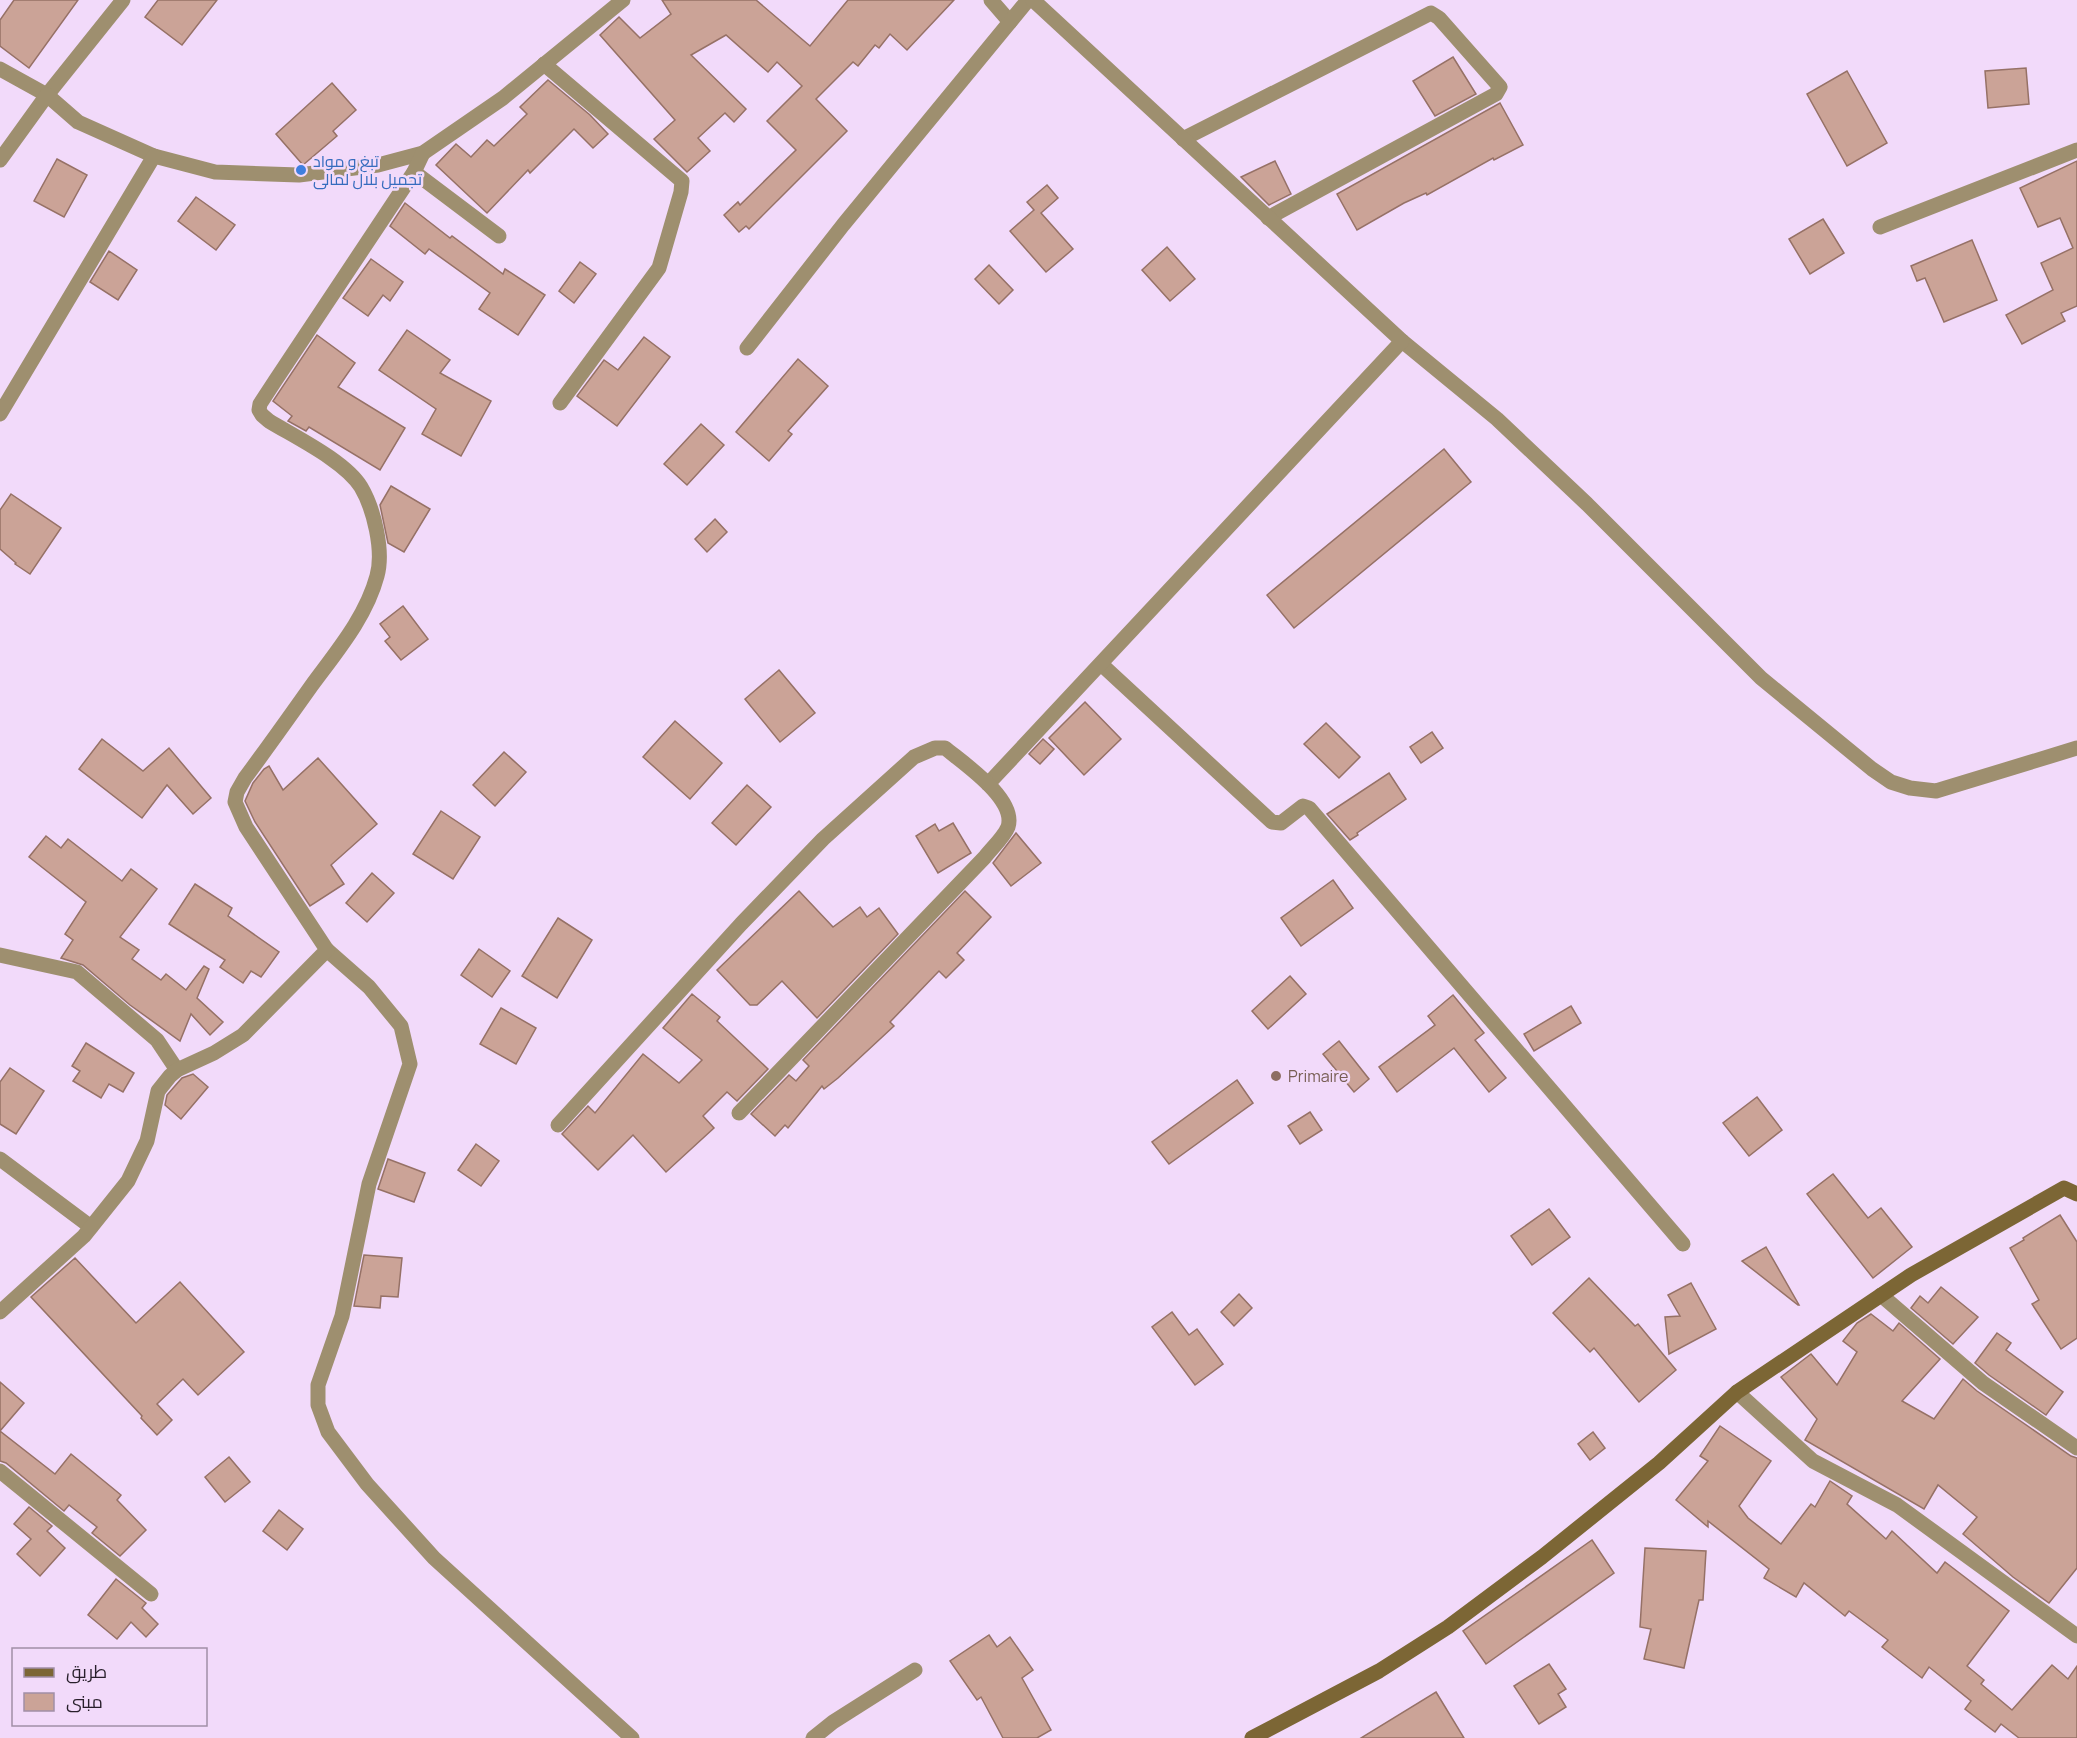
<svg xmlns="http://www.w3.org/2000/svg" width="2077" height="1738" viewBox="0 0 2077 1738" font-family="Manrope,Cairo,sans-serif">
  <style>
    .building { fill: #cba397; stroke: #967166; stroke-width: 1.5 }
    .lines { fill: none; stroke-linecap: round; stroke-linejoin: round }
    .street { stroke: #9e8f6f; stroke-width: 15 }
    .secondary { stroke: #7c6635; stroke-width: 15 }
    .shop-dot { fill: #3f7fe0; stroke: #f2dafa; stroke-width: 2 }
    .education-dot { fill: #8d6e63; stroke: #f2dafa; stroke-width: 2 }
    .labels { text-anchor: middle; stroke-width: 5; stroke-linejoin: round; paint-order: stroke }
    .shop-label { font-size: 16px; fill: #366cbe; stroke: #f2dafa; text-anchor: start }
    .education-label { font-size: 16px; fill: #785e54; stroke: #f2dafa; text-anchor: start }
  </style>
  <rect width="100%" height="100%" fill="#f2dafa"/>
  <!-- building -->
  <g class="building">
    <polygon points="14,0 78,0 29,68 0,46 0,20"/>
    <polygon points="158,0 217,0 182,45 145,17"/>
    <polygon points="662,0 756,0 810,46 848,0 954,0 907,50 890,34 879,48 875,45 858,66 853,62 816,99 847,131 749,229 746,226 739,232 724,215 738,202 740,205 796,150 767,121 802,86 777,62 768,72 726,35 691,55 746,109 734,122 725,113 698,138 710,151 687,172 654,139 675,120 600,35 619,17 640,38 671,14"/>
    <polygon points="1453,57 1476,94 1435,116 1413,81"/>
    <polygon points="2026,68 2029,104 1988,108 1985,71"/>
    <polygon points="1847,71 1887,143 1847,166 1807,94"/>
    <polygon points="548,80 590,115 608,134 593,148 574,129 530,173 528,170 487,213 436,165 456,144 471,157 487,140 494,146 527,114 520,107"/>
    <polygon points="332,83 356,110 333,131 337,136 303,165 276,134"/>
    <polygon points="1500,103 1523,145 1494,160 1493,158 1427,195 1426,193 1404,203 1357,230 1337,194"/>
    <polygon points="57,159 87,175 64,217 34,201"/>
    <polygon points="1275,161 1291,194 1269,205 1241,177"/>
    <polygon points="2077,161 2077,306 2061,313 2065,321 2022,344 2006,315 2053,290 2041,263 2073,248 2060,218 2038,227 2020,188"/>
    <polygon points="1047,185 1058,198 1041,213 1073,249 1046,272 1010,231 1034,210 1027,202"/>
    <polygon points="196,197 235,225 216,250 178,221"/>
    <polygon points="405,203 450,238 452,236 503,274 505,269 545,295 518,335 479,309 490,293 429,249 425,254 390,226"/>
    <polygon points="1823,219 1844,253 1810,274 1789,239"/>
    <polygon points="1972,240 1997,300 1944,322 1925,278 1917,281 1911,266"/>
    <polygon points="1167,247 1195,279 1170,301 1142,270"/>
    <polygon points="109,251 137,270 118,300 90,282"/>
    <polygon points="371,259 403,282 390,301 383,295 368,316 343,298"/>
    <polygon points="580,262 596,274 574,303 559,291"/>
    <polygon points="989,265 1013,290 999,304 975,279"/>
    <polygon points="407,330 450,360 440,373 491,401 461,456 422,434 436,409 379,370"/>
    <polygon points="317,335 355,363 338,387 405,428 380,470 309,427 306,431 288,421 292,416 273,401"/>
    <polygon points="644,337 670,357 617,426 577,396 604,360 618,370"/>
    <polygon points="798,359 828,386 788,431 792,434 769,461 736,432"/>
    <polygon points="701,424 724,445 687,485 664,464"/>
    <polygon points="1444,449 1471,482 1294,628 1267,595"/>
    <polygon points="391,486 430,509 404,552 388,543 380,505"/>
    <polygon points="11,494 61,528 30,574 15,564 16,563 0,549 0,510"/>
    <polygon points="715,519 727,532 707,552 695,539"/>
    <polygon points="403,606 428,639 401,660 385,641 390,637 380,624"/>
    <polygon points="779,670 815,713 780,742 745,699"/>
    <polygon points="1085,702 1121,739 1084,775 1049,738"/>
    <polygon points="675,721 722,763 690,799 643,757"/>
    <polygon points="1326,723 1360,757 1339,778 1304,744"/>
    <polygon points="1432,732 1443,748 1421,763 1410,747"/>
    <polygon points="102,739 143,771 169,748 211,798 193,814 167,785 142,818 79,769"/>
    <polygon points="1043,739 1054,749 1040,764 1029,754"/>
    <polygon points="504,752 526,772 495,806 473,785"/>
    <polygon points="318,758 377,824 331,865 344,884 310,906 255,822 245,801 253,783 264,769 269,766 283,790"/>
    <polygon points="1389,773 1406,799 1357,833 1358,835 1350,840 1327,814"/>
    <polygon points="747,785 771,807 736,845 712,823"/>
    <polygon points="441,811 480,837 453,879 413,854"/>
    <polygon points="953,823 971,853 938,873 916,836 935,824 939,831"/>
    <polygon points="1016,833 1041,863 1011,886 993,863"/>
    <polygon points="46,836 61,848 68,839 122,881 131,869 157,889 120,937 139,950 132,959 161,980 166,974 186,990 204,966 209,969 197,998 223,1022 210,1035 191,1014 180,1041 130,1005 83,965 61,958 73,940 65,934 86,902 29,857"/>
    <polygon points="372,873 394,893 367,922 346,903"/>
    <polygon points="1333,880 1353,908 1301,946 1281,918"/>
    <polygon points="195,884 232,908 228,916 279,952 261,977 251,971 243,983 220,967 225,960 169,924"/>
    <polygon points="799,891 833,927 860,907 867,917 879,908 898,934 817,1018 782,981 757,1005 750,1005 717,970"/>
    <polygon points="965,891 991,917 957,953 964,960 946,978 939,971 890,1022 894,1026 838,1078 824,1089 822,1086 788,1128 785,1125 775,1136 751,1114 789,1075 796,1081 809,1066 803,1060"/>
    <polygon points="558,918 592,940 557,998 522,976"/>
    <polygon points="479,949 510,971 492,997 461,975"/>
    <polygon points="1290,976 1306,994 1268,1029 1252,1011"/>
    <polygon points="692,994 720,1017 717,1021 768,1069 737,1101 727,1092 703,1116 714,1128 666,1172 633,1135 598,1170 562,1134 588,1106 595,1113 643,1054 679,1083 702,1060 663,1028"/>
    <polygon points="1453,995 1484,1033 1475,1040 1506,1078 1489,1092 1454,1048 1397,1092 1379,1067 1435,1025 1428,1016"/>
    <polygon points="1571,1006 1581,1023 1534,1051 1524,1034"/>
    <polygon points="501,1008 536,1028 516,1064 480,1044"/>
    <polygon points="1339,1041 1369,1079 1354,1092 1323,1054"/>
    <polygon points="86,1043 134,1073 123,1092 109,1084 101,1098 73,1081 80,1071 72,1066"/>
    <polygon points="10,1068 44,1091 16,1134 0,1124 0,1082"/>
    <polygon points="193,1074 208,1087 181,1119 165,1105 167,1095 182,1078"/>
    <polygon points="1237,1080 1253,1103 1169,1164 1152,1142"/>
    <polygon points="1757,1097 1782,1130 1749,1156 1723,1123"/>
    <polygon points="1310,1112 1322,1130 1300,1144 1288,1126"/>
    <polygon points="476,1144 499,1161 481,1186 458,1170"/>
    <polygon points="388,1159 425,1173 414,1202 378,1189"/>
    <polygon points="1833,1174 1868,1218 1881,1208 1912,1247 1873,1278 1807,1194"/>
    <polygon points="1549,1209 1570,1237 1532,1265 1511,1236"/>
    <polygon points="2060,1215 2077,1242 2077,1338 2061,1349 2032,1304 2039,1300 2010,1248 2024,1240 2023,1238"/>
    <polygon points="1766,1247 1799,1305 1798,1305 1742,1261"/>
    <polygon points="364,1255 402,1258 398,1297 381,1296 380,1308 354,1306"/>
    <polygon points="75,1258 136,1323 180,1282 244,1352 198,1395 183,1379 157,1404 172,1420 157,1435 141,1418 142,1416 31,1297"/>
    <polygon points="1589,1278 1635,1326 1638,1324 1676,1370 1639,1402 1594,1348 1590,1352 1553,1313"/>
    <polygon points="1691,1283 1716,1329 1669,1354 1665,1317 1680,1316 1668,1295"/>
    <polygon points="1941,1287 1978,1317 1953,1344 1911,1308 1920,1296 1928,1303"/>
    <polygon points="1239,1294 1252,1308 1234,1326 1221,1312"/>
    <polygon points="1172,1312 1189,1335 1197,1329 1223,1364 1195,1385 1152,1327"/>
    <polygon points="1871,1314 1893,1331 1899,1323 1940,1359 1902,1401 1934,1419 1963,1379 1977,1391 2071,1456 2077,1458 2077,1568 2049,1603 2013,1577 1963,1534 1977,1517 1938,1485 1924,1509 1805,1440 1817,1419 1781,1377 1811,1354 1837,1385 1857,1352 1843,1341 1857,1323"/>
    <polygon points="1997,1333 2011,1343 2006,1350 2063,1392 2046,1415 1989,1375 1975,1363"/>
    <polygon points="0,1382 24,1403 0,1431 55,1474 71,1454 121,1495 117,1500 146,1530 120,1556 92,1533 97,1527 69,1505 64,1511 6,1463 0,1461"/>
    <polygon points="1720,1426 1771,1461 1739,1506 1748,1518 1781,1544 1811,1504 1815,1507 1830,1481 1852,1496 1847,1504 1886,1539 1892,1531 1937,1573 1945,1562 2009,1611 1967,1666 1984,1680 1981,1684 2012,1710 2052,1665 2068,1679 2077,1666 2077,1738 2019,1738 2001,1724 1995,1732 1965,1709 1971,1701 1929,1667 1922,1678 1882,1647 1888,1640 1849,1611 1845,1616 1804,1583 1796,1597 1764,1578 1769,1569 1708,1521 1708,1527 1676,1500 1708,1461 1700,1456"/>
    <polygon points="1593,1432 1605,1448 1590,1460 1578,1444"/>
    <polygon points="229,1457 250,1482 225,1502 205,1477"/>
    <polygon points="29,1507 52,1526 47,1531 65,1548 40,1576 17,1554 31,1539 14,1524"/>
    <polygon points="279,1510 303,1529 287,1550 263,1531"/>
    <polygon points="1592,1540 1614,1573 1486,1664 1463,1631"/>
    <polygon points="1645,1548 1706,1551 1703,1600 1699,1600 1684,1668 1644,1659 1651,1629 1640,1627"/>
    <polygon points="116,1579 146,1603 142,1608 158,1624 146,1637 131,1622 117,1639 88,1615"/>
    <polygon points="989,1635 997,1647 1010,1637 1033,1670 1022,1678 1051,1730 1037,1738 1003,1738 981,1697 977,1700 950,1661"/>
    <polygon points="1549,1664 1566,1689 1558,1694 1566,1707 1539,1724 1514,1686"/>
    <polygon points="1436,1692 1464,1738 1361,1738"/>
  </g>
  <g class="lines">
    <!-- street -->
    <g class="street">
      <polyline points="991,0 1010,22"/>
      <polyline points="544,64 682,181 681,192 659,268 560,403"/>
      <polyline points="0,69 47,95 123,0"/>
      <polyline points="1183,139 1431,13 1439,18 1500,87 1496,94 1268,218"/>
      <polyline points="0,160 47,95 78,122 154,156 215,172 299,175 378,165 423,153 503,98 623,0"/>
      <polyline points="414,172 499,236"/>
      <polyline points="1880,227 2077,150"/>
      <polyline points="1402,341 1497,419 1587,504 1761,678 1872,769 1891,782 1910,788 1936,791 2077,748"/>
      <polyline points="747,348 843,225 1028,0"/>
      <polyline points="0,414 154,156"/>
      <polyline points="1101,664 1272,822 1281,823 1303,806 1309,808 1683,1244"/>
      <polyline points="988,784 1402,341 1033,0"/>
      <polyline points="327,950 369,987 401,1026 410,1064 369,1184 342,1316 318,1385 318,1405 328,1432 367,1484 434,1558 632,1738"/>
      <polyline points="0,955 77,972 157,1040 177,1070"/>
      <path d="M 558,1125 L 741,924 L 823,839 L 914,757 L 935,748 L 945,748 C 963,763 1017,799 1008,827 C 1004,837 992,848 985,857 L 739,1113"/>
      <polyline points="0,1159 91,1227"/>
      <polyline points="1881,1295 1983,1383 2077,1448"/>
      <path d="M 0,1312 L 84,1236 L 128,1181 L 147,1141 L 158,1091 L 170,1076 L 177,1070 L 214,1053 L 243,1035 L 327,950 L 246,827 L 235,802 L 237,792 L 245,778 C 268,747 290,716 312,685 C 337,651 366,617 377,576 C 384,551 374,509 361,487 C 345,461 295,437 269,421 L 262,415 L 259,410 L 260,404 L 275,381 L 414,172 L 423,153"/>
      <polyline points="1737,1392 1813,1461 1897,1505 2077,1636"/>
      <polyline points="0,1471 151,1594"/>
      <polyline points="813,1738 833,1722 915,1670"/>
    </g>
    <!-- secondary -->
    <polyline class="secondary" points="1252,1738 1379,1671 1448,1627 1542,1557 1659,1463 1737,1392 1911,1275 2064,1188 2077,1194"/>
  </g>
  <!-- markers -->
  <circle class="shop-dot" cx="301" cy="170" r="6"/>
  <circle class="education-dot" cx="1276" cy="1076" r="6"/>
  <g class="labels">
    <!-- shop labels -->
    <g class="shop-label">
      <text x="313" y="167">تبغ و مواد<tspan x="313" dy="18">تجميل بلال لمالى</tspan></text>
    </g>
    <!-- education labels -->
    <g class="education-label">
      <text x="1288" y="1082">Primaire</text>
    </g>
  </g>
  <!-- legend -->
  <rect x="12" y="1648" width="195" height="78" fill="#f2dafa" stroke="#a18fa7" stroke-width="1.5"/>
  <rect x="24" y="1668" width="30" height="9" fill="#7c6635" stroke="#a18fa7" stroke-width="1.5"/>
  <text x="66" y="1678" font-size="18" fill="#281f2b">طريق</text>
  <rect x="24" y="1693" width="30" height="18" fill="#cba397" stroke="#a18fa7" stroke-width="1.5"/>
  <text x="66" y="1708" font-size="18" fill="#281f2b">مبنى</text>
</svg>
